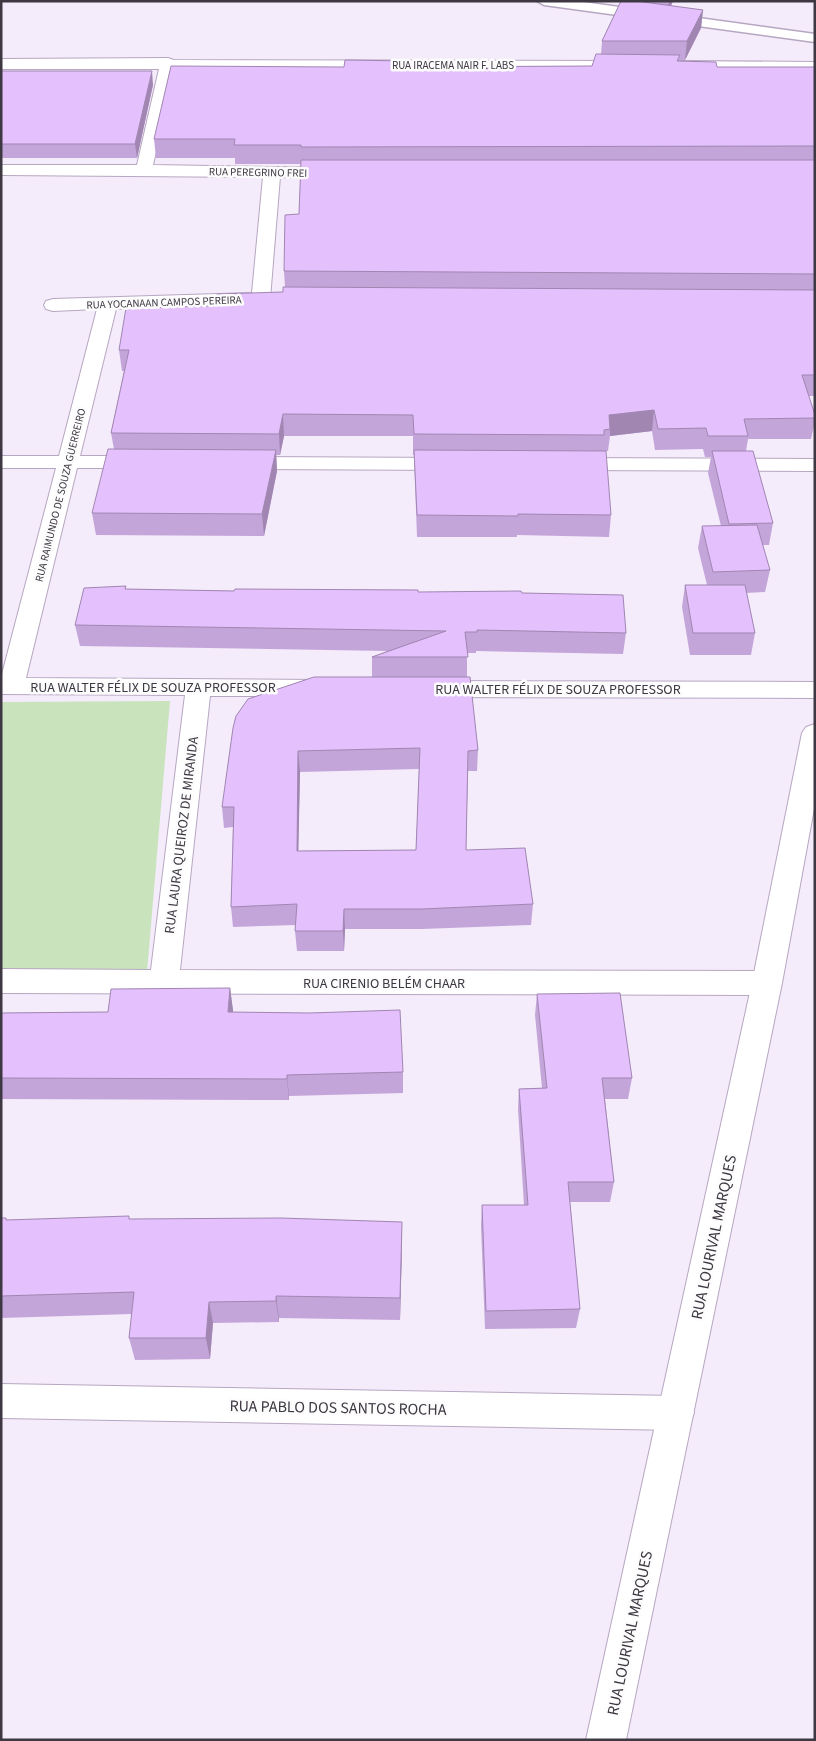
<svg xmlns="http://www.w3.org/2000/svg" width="816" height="1741" viewBox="0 0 816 1741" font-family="'Source Sans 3',sans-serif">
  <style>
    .green { fill: #c9e3bc }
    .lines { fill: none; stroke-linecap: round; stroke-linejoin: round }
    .service-casing { stroke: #b6a7c1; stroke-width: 3 }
    .minor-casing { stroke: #b6a7c1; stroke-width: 2 }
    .tertiary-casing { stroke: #b6a7c1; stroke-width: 2 }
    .service { fill: #fff; fill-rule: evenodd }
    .minor { fill: #fff; fill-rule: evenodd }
    .tertiary { fill: #fff; fill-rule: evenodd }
    .wall { fill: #c4a5da; fill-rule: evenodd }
    .shaded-wall { fill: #a086b1 }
    .building { fill: #e4c0fd; stroke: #a086b1; fill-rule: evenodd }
    .labels { text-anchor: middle; stroke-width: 5; stroke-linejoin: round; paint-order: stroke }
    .far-street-label { font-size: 11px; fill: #3e3842; stroke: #fcfcfc }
    .street-label { font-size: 14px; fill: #3e3842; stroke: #fcfcfc }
    .near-street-label { font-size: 16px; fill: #3e3842; stroke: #fcfcfc }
  </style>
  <rect width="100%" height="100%" fill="#f4ebfb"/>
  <!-- green -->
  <polygon class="green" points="170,701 147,972 1,971 1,702"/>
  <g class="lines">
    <!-- service casing -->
    <g class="service-casing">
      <polygon id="service" points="537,1 576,1 815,34 815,42 544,5"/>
    </g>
    <!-- minor casing -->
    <g class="minor-casing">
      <g id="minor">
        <polygon points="168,58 174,60 628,61 633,63 636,66 633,69 628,71 174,69 153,165 337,168 343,169 345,173 343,177 337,178 280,177 270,299 268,303 116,309 80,456 142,456 150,457 153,462 150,467 142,468 77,468 26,678 320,680 329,682 332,688 329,694 320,696 210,696 180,970 767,971 777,975 782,983 777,991 767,995 1,993 1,969 151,970 185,695 1,694 1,678 56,468 1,468 1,456 59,456 97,309 53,311 46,309 44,305 46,301 53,299 252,293 263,177 1,175 1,165 137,165 159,69 1,69 1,59"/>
        <polygon points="679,61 815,62 815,72 674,69 671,66 674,63"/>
        <polygon points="240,457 452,458 460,459 463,464 460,469 452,470 240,469 232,468 229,463 232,458"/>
        <polygon points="570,458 815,459 815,471 570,470 562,469 559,464 562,459"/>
        <polygon points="433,681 815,682 815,698 433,697 424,695 421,689 424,683"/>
        <polygon points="1,1384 676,1396 689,1401 694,1413 689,1425 676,1430 1,1418"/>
      </g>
    </g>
    <!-- tertiary casing -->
    <g class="tertiary-casing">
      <polygon id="tertiary" points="815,724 815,803 782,983 626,1740 586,1740 752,983 802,733 806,727"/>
    </g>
    <!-- service -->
    <use href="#service" class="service"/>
    <!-- minor -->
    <use href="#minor" class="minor"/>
    <!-- tertiary -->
    <use href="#tertiary" class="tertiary"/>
  </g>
  <!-- wall -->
  <g class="wall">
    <polygon points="621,1 673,1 671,6 703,10 701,28 685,60 680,60 680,61 717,67 815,67 815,396 808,396 815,418 815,422 811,439 748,439 746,451 773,523 769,545 762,545 770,570 765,592 746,593 755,633 751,655 690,655 682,607 685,585 707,585 698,548 702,526 721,526 708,473 711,457 705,457 703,449 655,450 652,431 610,436 608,451 602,451 611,515 609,537 517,535 517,537 417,537 414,455 413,455 413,436 284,436 280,455 276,455 277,471 264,536 96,535 92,513 114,449 111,433 124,371 122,371 119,350 216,306 283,292 285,287 284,271 299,214 301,164 235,164 235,158 156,158 154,139 409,67 592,66 601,55 602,41"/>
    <polygon points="1,71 153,85 137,158 1,158"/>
    <path d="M 126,586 L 126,589 L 234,591 L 418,592 L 522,593 L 626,633 L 623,654 L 476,651 L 476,653 L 467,653 L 467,677 L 478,750 L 477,771 L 468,771 L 466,850 L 533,904 L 531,925 L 422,929 L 345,929 L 344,951 L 297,951 L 295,931 L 296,925 L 233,927 L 231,907 L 233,827 L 224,828 L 222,807 L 372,677 L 372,657 L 387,651 L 80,646 L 75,625 ZM 419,769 L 416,850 L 298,851 L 300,772 Z"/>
    <polygon points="230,988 233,1012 403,1072 403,1093 289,1096 289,1100 1,1099 1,1013 108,1012"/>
    <polygon points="537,994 632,1078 628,1099 605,1099 614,1182 610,1202 570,1202 580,1309 576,1328 485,1329 481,1225 482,1205 524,1205 518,1109 519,1089 542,1088 535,1015"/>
    <polygon points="1,1218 7,1220 130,1219 402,1222 402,1244 400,1320 279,1318 279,1322 213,1323 210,1359 135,1360 129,1338 132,1314 1,1318"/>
  </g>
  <!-- shaded-wall -->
  <g class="shaded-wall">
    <polygon points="669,1 673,1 668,12"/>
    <polygon points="703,10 701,28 685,60 687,41"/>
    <polygon points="152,71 153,85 137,158 135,144"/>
    <polygon points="654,410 652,431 610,436 610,429 609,415"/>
    <polygon points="283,414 284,436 280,455 279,434"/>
    <polygon points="276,450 277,471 264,536 262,514"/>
    <polygon points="298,751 300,772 298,871 297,851"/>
    <polygon points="344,909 345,929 344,951 343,931"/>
    <polygon points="230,988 233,1010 231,1033 228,1012"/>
    <polygon points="287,1075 289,1096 289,1100 287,1079"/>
    <polygon points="402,1222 402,1244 400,1320 400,1298"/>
    <polygon points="276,1296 279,1318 279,1322 276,1301"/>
    <polygon points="209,1302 213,1323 210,1359 206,1338"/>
  </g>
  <!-- building -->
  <g class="building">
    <polygon points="621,1 636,1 703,10 687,41 602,41"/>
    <polygon points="596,54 680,55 677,61 716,62 717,67 815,67 815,146 301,147 301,145 234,145 235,139 154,139 171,66 344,67 345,60 409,61 409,67 592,66"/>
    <polygon points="1,71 152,71 135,144 1,144"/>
    <polygon points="301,160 815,160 815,274 284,271 285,215 299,214"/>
    <polygon points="283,287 815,290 815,375 802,375 815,415 815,418 744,419 748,436 708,436 706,428 658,429 654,410 609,415 610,429 604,430 604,435 414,434 413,415 283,414 279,434 111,433 129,350 119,350 126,308 216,306 217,294 283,292"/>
    <polygon points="108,449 276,450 262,514 92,513"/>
    <polygon points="414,450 606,451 611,515 518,514 518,516 417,515"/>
    <polygon points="712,451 753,451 773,523 729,524"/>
    <polygon points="757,525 770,570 713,572 702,526"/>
    <polygon points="685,585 745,585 755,633 693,633"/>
    <polygon points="126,586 125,589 234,591 235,589 418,590 418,592 521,591 522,593 623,595 626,633 477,630 477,632 465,632 468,657 372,657 446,631 75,625 84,588"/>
    <path d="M 314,677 L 470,677 L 478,750 L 468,751 L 466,850 L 525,848 L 533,904 L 422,909 L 344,909 L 343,931 L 295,931 L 297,904 L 231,907 L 234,807 L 222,807 L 233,728 L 236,716 L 248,699 ZM 420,748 L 416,850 L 297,851 L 298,751 Z"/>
    <polygon points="230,988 228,1012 310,1013 400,1010 403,1072 287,1075 287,1079 1,1078 1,1013 108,1012 111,989"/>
    <polygon points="620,993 632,1078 602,1078 614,1182 568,1182 580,1309 486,1311 482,1205 528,1205 519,1089 547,1088 537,994"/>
    <polygon points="129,1216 129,1219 281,1218 402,1222 400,1298 276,1296 276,1301 209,1302 206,1338 129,1338 134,1292 1,1296 1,1218 6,1218 6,1220"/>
  </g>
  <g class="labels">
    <!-- far-street labels -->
    <g class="far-street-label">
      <text x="453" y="69">RUA IRACEMA NAIR F. LABS</text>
      <text transform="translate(258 172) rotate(1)" y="4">RUA PEREGRINO FREI</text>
      <text transform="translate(164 302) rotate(-2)" y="4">RUA YOCANAAN CAMPOS PEREIRA</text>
      <text transform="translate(60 495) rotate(-76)" y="4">RUA RAIMUNDO DE SOUZA GUERREIRO</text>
    </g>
    <!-- street labels -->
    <g class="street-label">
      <text x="153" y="692">RUA WALTER FÉLIX DE SOUZA PROFESSOR</text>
      <text x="558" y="694">RUA WALTER FÉLIX DE SOUZA PROFESSOR</text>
      <text transform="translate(181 835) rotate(-83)" y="5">RUA LAURA QUEIROZ DE MIRANDA</text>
      <text x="384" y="988">RUA CIRENIO BELÉM CHAAR</text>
    </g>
    <!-- near-street labels -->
    <g class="near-street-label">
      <text transform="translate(713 1237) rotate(-78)" y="6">RUA LOURIVAL MARQUES</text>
      <text transform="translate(338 1407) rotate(1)" y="6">RUA PABLO DOS SANTOS ROCHA</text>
      <text transform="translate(629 1633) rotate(-78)" y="6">RUA LOURIVAL MARQUES</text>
    </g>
  </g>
  <!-- border -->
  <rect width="816" height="1741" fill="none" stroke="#3e3842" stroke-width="5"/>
</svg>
